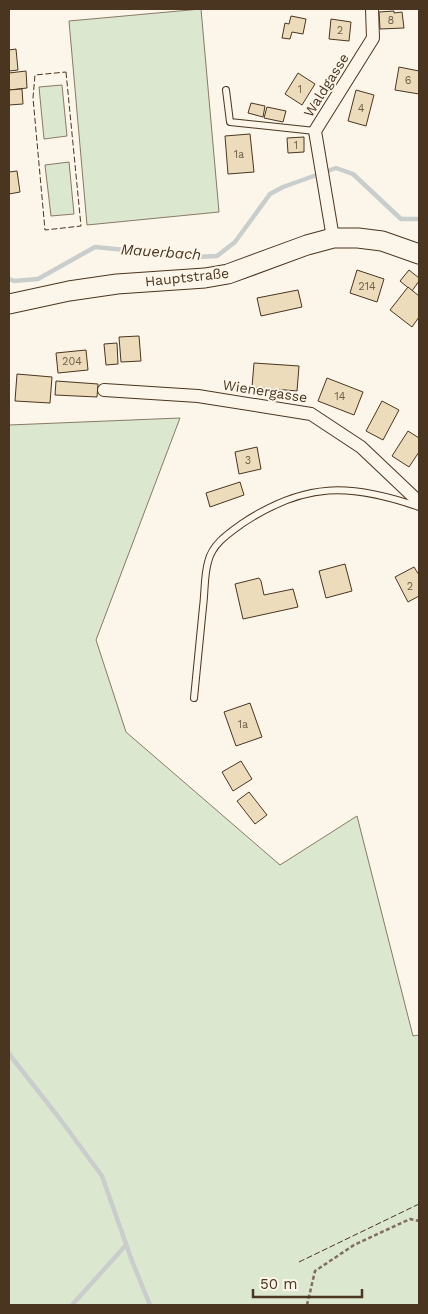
<svg xmlns="http://www.w3.org/2000/svg" width="428" height="1314" viewBox="0 0 428 1314" font-family="'Work Sans',sans-serif">
  <style>
    .green { fill: #dce7d0; stroke: #887966 }
    .lines { fill: none; stroke-linecap: round; stroke-linejoin: round }
    .stream { stroke: #c9cecd; stroke-width: 4.5 }
    .building { fill: #ecdcbc; stroke: #4a3520 }
    .service-casing { stroke: #4a3520; stroke-width: 8 }
    .minor-casing { stroke: #4a3520; stroke-width: 14 }
    .secondary-casing { stroke: #4a3520; stroke-width: 21 }
    .path { stroke: #7f6f5c; stroke-width: 2.5; stroke-dasharray: 4 2.5; stroke-linecap: butt }
    .service { stroke: #fbf6e9; stroke-width: 6 }
    .minor { stroke: #fbf6e9; stroke-width: 12 }
    .secondary { stroke: #fbf6e9; stroke-width: 19 }
    .fence { stroke: #4a3520; stroke-width: 1; stroke-dasharray: 6 2.5; stroke-linecap: butt }
    .labels { text-anchor: middle; stroke-width: 4; stroke-linejoin: round; paint-order: stroke }
    .number-label { font-size: 11px; fill: #725f47 }
    .street-label { font-size: 14px; fill: #4a3520; stroke: #fbf6e9 }
    .water-label { font-size: 15px; font-style: italic; fill: #4a3520; stroke: #fbf6e9 }
  </style>
  <rect width="100%" height="100%" fill="#fbf6e9"/>
  <!-- green -->
  <g class="green">
    <polygon points="201,9 219,212 87,225 69,21"/>
    <polygon points="62,85 67,136 44,139 39,87"/>
    <polygon points="69,162 74,214 51,216 45,165"/>
    <polygon points="180,418 96,640 126,732 280,865 357,816 413,1036 419,1035 419,1305 9,1305 9,425"/>
  </g>
  <g class="lines">
    <!-- stream -->
    <g class="stream">
      <polyline points="9,279 14,281 38,279 95,247 197,257 217,256 235,242 270,194 283,187 336,168 353,174 401,219 419,219"/>
      <polyline points="9,1054 60,1119 102,1176 132,1261 150,1305"/>
      <polyline points="72,1305 126,1245"/>
    </g>
  </g>
  <!-- building -->
  <g class="building">
    <polygon points="394,11 394,13 402,12 404,28 380,29 379,12"/>
    <polygon points="291,16 306,19 303,34 292,32 290,39 282,38 285,23 289,24"/>
    <polygon points="331,19 351,22 349,41 329,39"/>
    <polygon points="16,49 18,70 9,71 9,50"/>
    <polygon points="399,67 419,71 419,94 395,90"/>
    <polygon points="26,71 27,88 9,90 9,73"/>
    <polygon points="298,73 315,84 302,105 285,94"/>
    <polygon points="22,89 23,104 9,105 9,90"/>
    <polygon points="356,90 374,95 366,126 348,121"/>
    <polygon points="251,103 265,106 263,117 248,113"/>
    <polygon points="267,107 286,111 283,122 264,118"/>
    <polygon points="250,134 254,172 228,174 225,136"/>
    <polygon points="304,137 304,152 288,153 287,138"/>
    <polygon points="17,171 20,192 9,194 9,172"/>
    <polygon points="357,270 384,279 377,302 350,293"/>
    <polygon points="409,270 419,278 419,281 412,291 400,281"/>
    <polygon points="408,287 419,296 419,317 412,327 390,310"/>
    <polygon points="298,290 302,307 261,316 257,298"/>
    <polygon points="139,336 141,361 121,362 119,337"/>
    <polygon points="117,343 118,364 106,365 104,344"/>
    <polygon points="86,350 88,370 58,373 56,353"/>
    <polygon points="254,363 299,366 297,391 252,387"/>
    <polygon points="17,374 52,377 50,403 15,401"/>
    <polygon points="327,378 363,392 354,415 318,401"/>
    <polygon points="56,381 98,384 97,397 55,395"/>
    <polygon points="382,401 399,410 383,440 366,431"/>
    <polygon points="408,431 419,438 419,452 409,467 392,456"/>
    <polygon points="257,447 261,469 239,474 235,452"/>
    <polygon points="240,482 244,495 210,507 206,493"/>
    <polygon points="345,564 352,591 326,598 319,571"/>
    <polygon points="414,567 419,575 419,596 408,602 395,577"/>
    <polygon points="259,578 261,581 264,595 293,589 298,607 243,619 235,584"/>
    <polygon points="250,703 262,737 236,746 224,712"/>
    <polygon points="241,761 252,779 233,791 222,772"/>
    <polygon points="249,792 267,815 255,824 237,801"/>
  </g>
  <g class="lines">
    <!-- service casing -->
    <g class="service-casing">
      <g id="service">
        <polyline points="226,90 230,122 315,131"/>
        <path d="M 194,698 C 197,667 200,637 203,607 C 205,592 204,576 208,562 C 212,544 229,533 243,523 C 305,482 350,483 419,507"/>
      </g>
    </g>
    <!-- minor casing -->
    <g class="minor-casing">
      <g id="minor">
        <polyline points="333,238 315,131 373,38 372,9"/>
        <polyline points="104,390 198,396 311,414 361,447 419,502"/>
      </g>
    </g>
    <!-- secondary casing -->
    <g class="secondary-casing">
      <polyline id="secondary" points="9,304 69,291 117,284 205,278 228,274 307,245 333,238 358,238 382,241 419,254"/>
    </g>
    <!-- path -->
    <polyline class="path" points="307,1305 315,1271 354,1245 410,1219 419,1221"/>
    <!-- service -->
    <use href="#service" class="service"/>
    <!-- minor -->
    <use href="#minor" class="minor"/>
    <!-- secondary -->
    <use href="#secondary" class="secondary"/>
    <!-- fence -->
    <g class="fence">
      <polygon points="66,72 81,226 45,230 33,98 35,75"/>
      <polyline points="299,1262 419,1204"/>
    </g>
  </g>
  <g class="labels">
    <!-- number labels -->
    <g class="number-label">
      <text x="391" y="24">8</text>
      <text x="340" y="34">2</text>
      <text x="408" y="84">6</text>
      <text x="300" y="93">1</text>
      <text x="361" y="112">4</text>
      <text x="296" y="149">1</text>
      <text x="239" y="158">1a</text>
      <text x="367" y="290">214</text>
      <text x="72" y="365">204</text>
      <text x="340" y="400">14</text>
      <text x="248" y="464">3</text>
      <text x="410" y="590">2</text>
      <text x="243" y="728">1a</text>
    </g>
    <!-- street labels -->
    <g class="street-label">
      <text transform="translate(326 85) rotate(-58)" y="5">Waldgasse</text>
      <text transform="translate(187 277) rotate(-6)" y="5">Hauptstraße</text>
      <text transform="translate(265 391) rotate(9)" y="5">Wienergasse</text>
    </g>
    <!-- water labels -->
    <g class="water-label">
      <text transform="translate(161 252) rotate(4)" y="5">Mauerbach</text>
    </g>
  </g>
  <!-- border -->
  <rect width="428" height="1314" fill="none" stroke="#4a3520" stroke-width="20"/>
  <!-- scale -->
  <path d="M253 1289v8h109v-8" fill="none" stroke="#4a3520" stroke-width="2.5"/>
  <text x="260" y="1289" font-size="15" fill="#4a3520" stroke="#fbf6e9" stroke-width="4" paint-order="stroke">50 m</text>
</svg>
